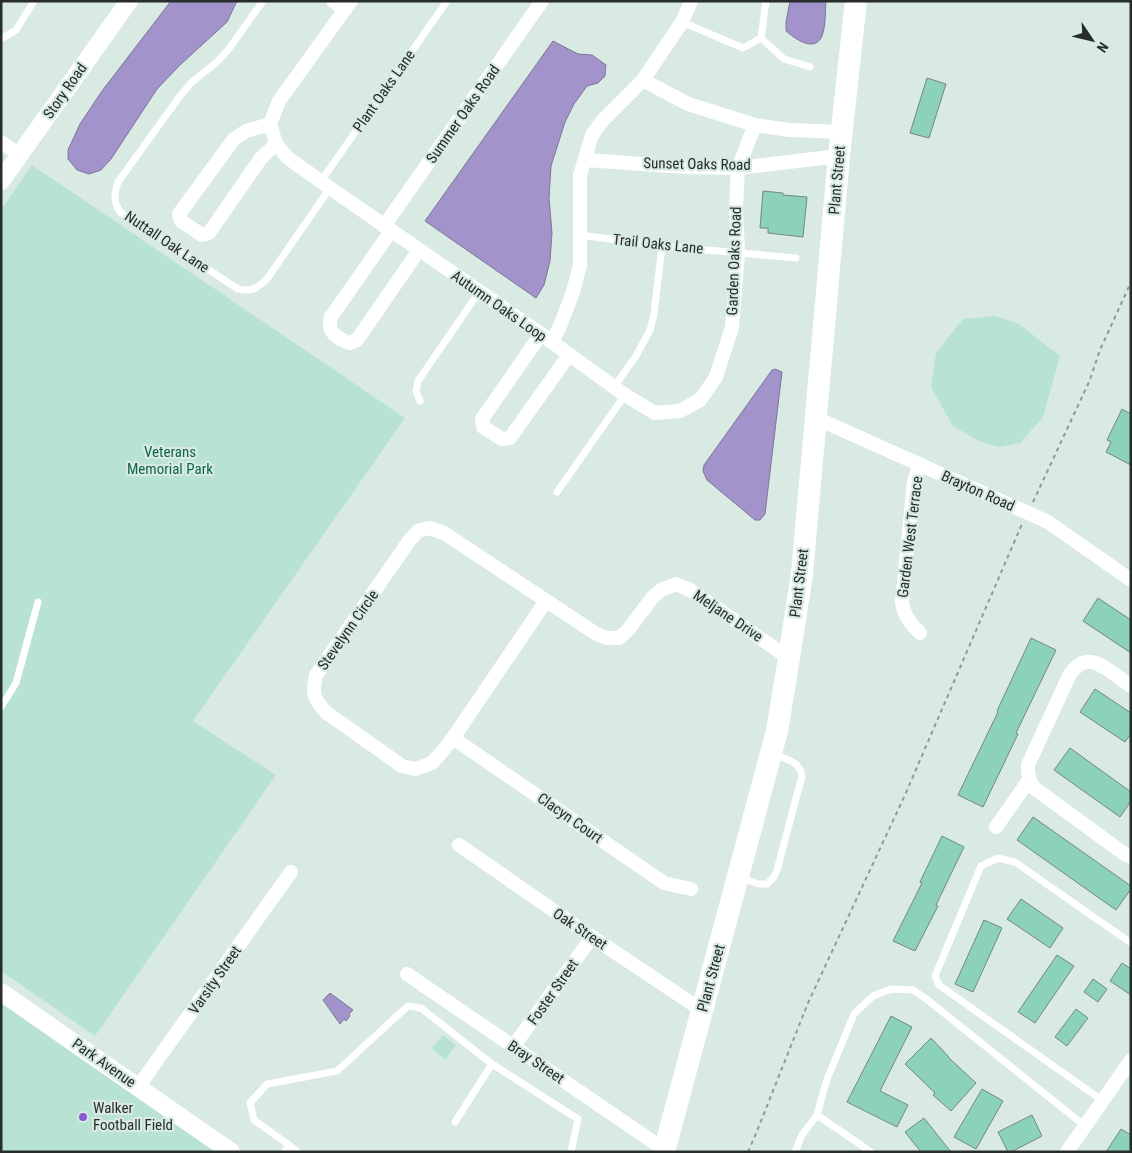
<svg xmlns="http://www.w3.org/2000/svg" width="1132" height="1153" viewBox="0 0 1132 1153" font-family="'Roboto Condensed',sans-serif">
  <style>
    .green { fill: #b8e2d1 }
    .water { fill: #a294ca; stroke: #7d759a }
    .building { fill: #8cd2b8; stroke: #768680 }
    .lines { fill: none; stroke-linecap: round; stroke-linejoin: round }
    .path { stroke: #8d9a95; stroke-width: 2; stroke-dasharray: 4 4; stroke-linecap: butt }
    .service { stroke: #fff; stroke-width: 7 }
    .minor { stroke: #fff; stroke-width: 14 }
    .tertiary { stroke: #fff; stroke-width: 18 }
    .primary { stroke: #fff; stroke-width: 22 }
    .poi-dot { fill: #855bd4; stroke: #d9eae3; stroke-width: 2 }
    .labels { text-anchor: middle; stroke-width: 4.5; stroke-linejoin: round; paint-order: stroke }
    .street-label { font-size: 15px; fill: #262d2a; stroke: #d9eae3 }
    .park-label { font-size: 15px; fill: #0b664e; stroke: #d9eae3 }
    .poi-label { font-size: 15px; fill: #262d2a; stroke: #d9eae3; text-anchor: start }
  </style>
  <rect width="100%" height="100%" fill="#d9eae3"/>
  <!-- green -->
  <g class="green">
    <polygon points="32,165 405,418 193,721 276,775 95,1036 1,971 1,210"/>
    <polygon points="995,316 1019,324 1060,356 1043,417 1020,443 998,447 979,441 953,426 931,387 936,353 963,319"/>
    <polygon points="1,1003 216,1152 1,1152"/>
    <polygon points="443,1035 456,1045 445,1060 432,1048"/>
  </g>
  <!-- water -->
  <g class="water">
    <polygon points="171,1 237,1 227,22 180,65 157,89 111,159 101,170 89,174 77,170 68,159 68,150 80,124 102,91"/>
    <path d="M 790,1 L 826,1 C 825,11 826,29 821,38 C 813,52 794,38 786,31 L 786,22 Z"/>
    <polygon points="553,41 578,54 592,55 606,65 605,76 598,83 587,86 574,104 565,122 551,166 549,198 552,233 550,261 544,285 536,298 425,221"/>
    <polygon points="775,369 782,372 765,514 760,520 755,520 707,480 703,471 704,465 772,370"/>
    <polygon points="330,993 353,1010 349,1014 350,1016 346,1021 344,1019 340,1024 323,1000"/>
  </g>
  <!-- building -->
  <g class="building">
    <polygon points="927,78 946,84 929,138 910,133"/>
    <polygon points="763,191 783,193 783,195 807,197 803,237 768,233 768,228 760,228"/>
    <polygon points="1122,409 1131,414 1131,465 1106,452 1111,442 1107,440"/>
    <polygon points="1098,598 1131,620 1131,653 1083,621"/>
    <polygon points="1031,638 1056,650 1016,733 1018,734 983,807 958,795 998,712 997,711"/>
    <polygon points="1095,689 1131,713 1131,734 1125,742 1080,712"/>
    <polygon points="1070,748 1131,792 1131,801 1120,817 1054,770"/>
    <polygon points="1033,817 1131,886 1131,889 1116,910 1017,840"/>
    <polygon points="942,836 964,847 936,905 938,906 915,951 893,941 922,883 920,882"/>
    <polygon points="1021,899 1063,928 1050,948 1007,919"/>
    <polygon points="984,920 1002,928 973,992 955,984"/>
    <polygon points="1057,955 1074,966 1035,1023 1018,1012"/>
    <polygon points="1122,963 1131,969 1131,995 1110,981"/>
    <polygon points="1093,979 1107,989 1098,1002 1084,992"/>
    <polygon points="1076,1009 1088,1018 1067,1046 1055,1037"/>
    <polygon points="891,1016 912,1027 880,1091 908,1105 897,1127 847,1102"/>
    <polygon points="931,1038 948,1056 948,1057 976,1083 951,1111 933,1095 935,1093 905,1064"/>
    <polygon points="982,1089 1003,1101 976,1149 954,1137"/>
    <polygon points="1032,1115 1042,1136 1011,1152 1008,1152 998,1132"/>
    <polygon points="924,1118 951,1152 921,1152 905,1132"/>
    <polygon points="1121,1129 1131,1135 1131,1152 1106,1152"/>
  </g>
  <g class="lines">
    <!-- path -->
    <g class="path">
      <polyline points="1033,502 1089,382 1100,350 1131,282"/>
      <polyline points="748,1152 755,1136 808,1003 905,795 1022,524"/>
    </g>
    <!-- service -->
    <g class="service">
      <path d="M 263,1 L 228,50 L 217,62 L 193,81 L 180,96 L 118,182 C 114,195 113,200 120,212 L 238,289 C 252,292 256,289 267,279 L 330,188"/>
      <polyline points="682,22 743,48 761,38 766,1"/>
      <polyline points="761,38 784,59 810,67"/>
      <polyline points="1,39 16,30 34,1"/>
      <polyline points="321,181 447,1"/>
      <polyline points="580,235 662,246 796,258"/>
      <polyline points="614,387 636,356 650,330 654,314 662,246"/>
      <polyline points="420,401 416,391 418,381 479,292"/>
      <polyline points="557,492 625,395"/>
      <polyline points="1,707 16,683 38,602"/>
      <path d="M 741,878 L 759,884 L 767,884 L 774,877 L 777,870 L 802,776 C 800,762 787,759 774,755"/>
      <polyline points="1103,1101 939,985 935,976 981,866 998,858 1015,862 1131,943"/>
      <polyline points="817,1115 871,1152"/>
      <polyline points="455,1122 492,1064"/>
      <polyline points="289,1145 298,1152"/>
      <polyline points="284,1152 289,1145 254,1120 250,1103 267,1084 337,1071 408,1006 421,1008 492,1064 578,1119 571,1152"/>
      <polyline points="795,1152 802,1135 817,1115 826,1082 854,1014 873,996 891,989 913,990 929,1001 1085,1126"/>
    </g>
    <!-- minor -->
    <g class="minor">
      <polyline points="333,1 345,10"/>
      <polyline points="351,1 279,101 270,124 276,144 288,158 330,188 541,334 625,395 655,413 680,411 700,400 716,377 732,327 738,253 736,206 738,168 755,125"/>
      <polyline points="643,80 688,104 755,125 789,130 842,132"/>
      <polyline points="270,124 246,131 234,139 179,214 181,221 202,235 209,233 261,158 276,144"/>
      <polyline points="1,142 20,155"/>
      <polyline points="585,160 686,167 738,168 839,156"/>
      <polyline points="384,226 542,1"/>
      <path d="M 391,231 L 331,317 C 326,331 337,339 350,343 L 357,340 L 419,250"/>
      <polyline points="541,334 482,419 483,427 502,439 510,438 569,355"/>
      <polyline points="552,342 560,326 573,292 580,265 580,175 592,135 603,120 643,80 682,22 691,1"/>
      <polyline points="816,418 1048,522 1131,580"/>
      <path d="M 920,464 L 914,481 L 902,603 C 905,617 910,623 920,633"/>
      <path d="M 546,601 L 453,738 L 440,754 L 432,763 L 415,769 L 402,766 L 327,713 C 313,699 312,694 316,675 L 409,541 L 418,531 L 429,528 L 444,533 L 595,633 L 606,638 L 619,638 L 628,630 L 652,598 L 661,590 L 676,584 L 690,590 L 789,658"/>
      <path d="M 1131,686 C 1120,679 1099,659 1086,662 C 1079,663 1074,669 1070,674 L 1028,765 C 1027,773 1029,779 1033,787 L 1123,853 L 1131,857"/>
      <polyline points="453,738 664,883 691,889"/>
      <polyline points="996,827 1029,780"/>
      <polyline points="459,845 592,937 703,1011"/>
      <polyline points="407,974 665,1150"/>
      <polyline points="513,1047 592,937"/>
      <polyline points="138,1087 291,872"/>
      <polyline points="1067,1152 1131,1060"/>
    </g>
    <!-- tertiary -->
    <g class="tertiary">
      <polyline points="1,181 129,1"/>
      <polyline points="1,992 231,1152"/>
    </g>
    <!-- primary -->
    <polyline class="primary" points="664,1152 777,731 789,658 802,574 839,156 856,1"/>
  </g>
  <!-- markers -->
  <circle class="poi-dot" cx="83" cy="1117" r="5"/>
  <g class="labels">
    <!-- street labels -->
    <g class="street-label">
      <text transform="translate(65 91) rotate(-55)" y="5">Story Road</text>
      <text transform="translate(384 91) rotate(-55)" y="5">Plant Oaks Lane</text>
      <text transform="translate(463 114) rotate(-55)" y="5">Summer Oaks Road</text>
      <text transform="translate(697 164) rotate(1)" y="5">Sunset Oaks Road</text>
      <text transform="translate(837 180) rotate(-85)" y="5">Plant Street</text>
      <text transform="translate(167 242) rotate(34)" y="5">Nuttall Oak Lane</text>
      <text transform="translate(658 244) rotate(6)" y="5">Trail Oaks Lane</text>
      <text transform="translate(734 261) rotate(-88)" y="5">Garden Oaks Road</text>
      <text transform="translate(499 306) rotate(35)" y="5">Autumn Oaks Loop</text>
      <text transform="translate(978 491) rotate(24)" y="5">Brayton Road</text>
      <text transform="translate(910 537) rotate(-83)" y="5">Garden West Terrace</text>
      <text transform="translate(799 583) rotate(-83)" y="5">Plant Street</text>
      <text transform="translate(728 616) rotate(34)" y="5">Meljane Drive</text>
      <text transform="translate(348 630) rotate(-55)" y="5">Stevelynn Circle</text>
      <text transform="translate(570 818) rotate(35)" y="5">Clacyn Court</text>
      <text transform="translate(580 929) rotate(34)" y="5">Oak Street</text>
      <text transform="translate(711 978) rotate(-75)" y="5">Plant Street</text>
      <text transform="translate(215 980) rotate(-55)" y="5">Varsity Street</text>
      <text transform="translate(553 992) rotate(-55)" y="5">Foster Street</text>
      <text transform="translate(536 1062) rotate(34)" y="5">Bray Street</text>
      <text transform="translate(104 1063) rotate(35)" y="5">Park Avenue</text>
    </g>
    <!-- park labels -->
    <g class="park-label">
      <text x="170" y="457">Veterans<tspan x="170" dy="17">Memorial Park</tspan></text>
    </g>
    <!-- poi labels -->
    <g class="poi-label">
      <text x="93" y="1113">Walker<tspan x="93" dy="17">Football Field</tspan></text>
    </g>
  </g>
  <!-- border -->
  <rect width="1132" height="1153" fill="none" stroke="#262d2a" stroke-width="5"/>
  <!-- north arrow -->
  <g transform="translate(1092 40) rotate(125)" stroke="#d9eae3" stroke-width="4" paint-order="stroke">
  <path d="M0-4L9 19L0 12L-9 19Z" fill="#262d2a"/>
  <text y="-8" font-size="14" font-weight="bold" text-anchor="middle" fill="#262d2a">N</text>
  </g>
</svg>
